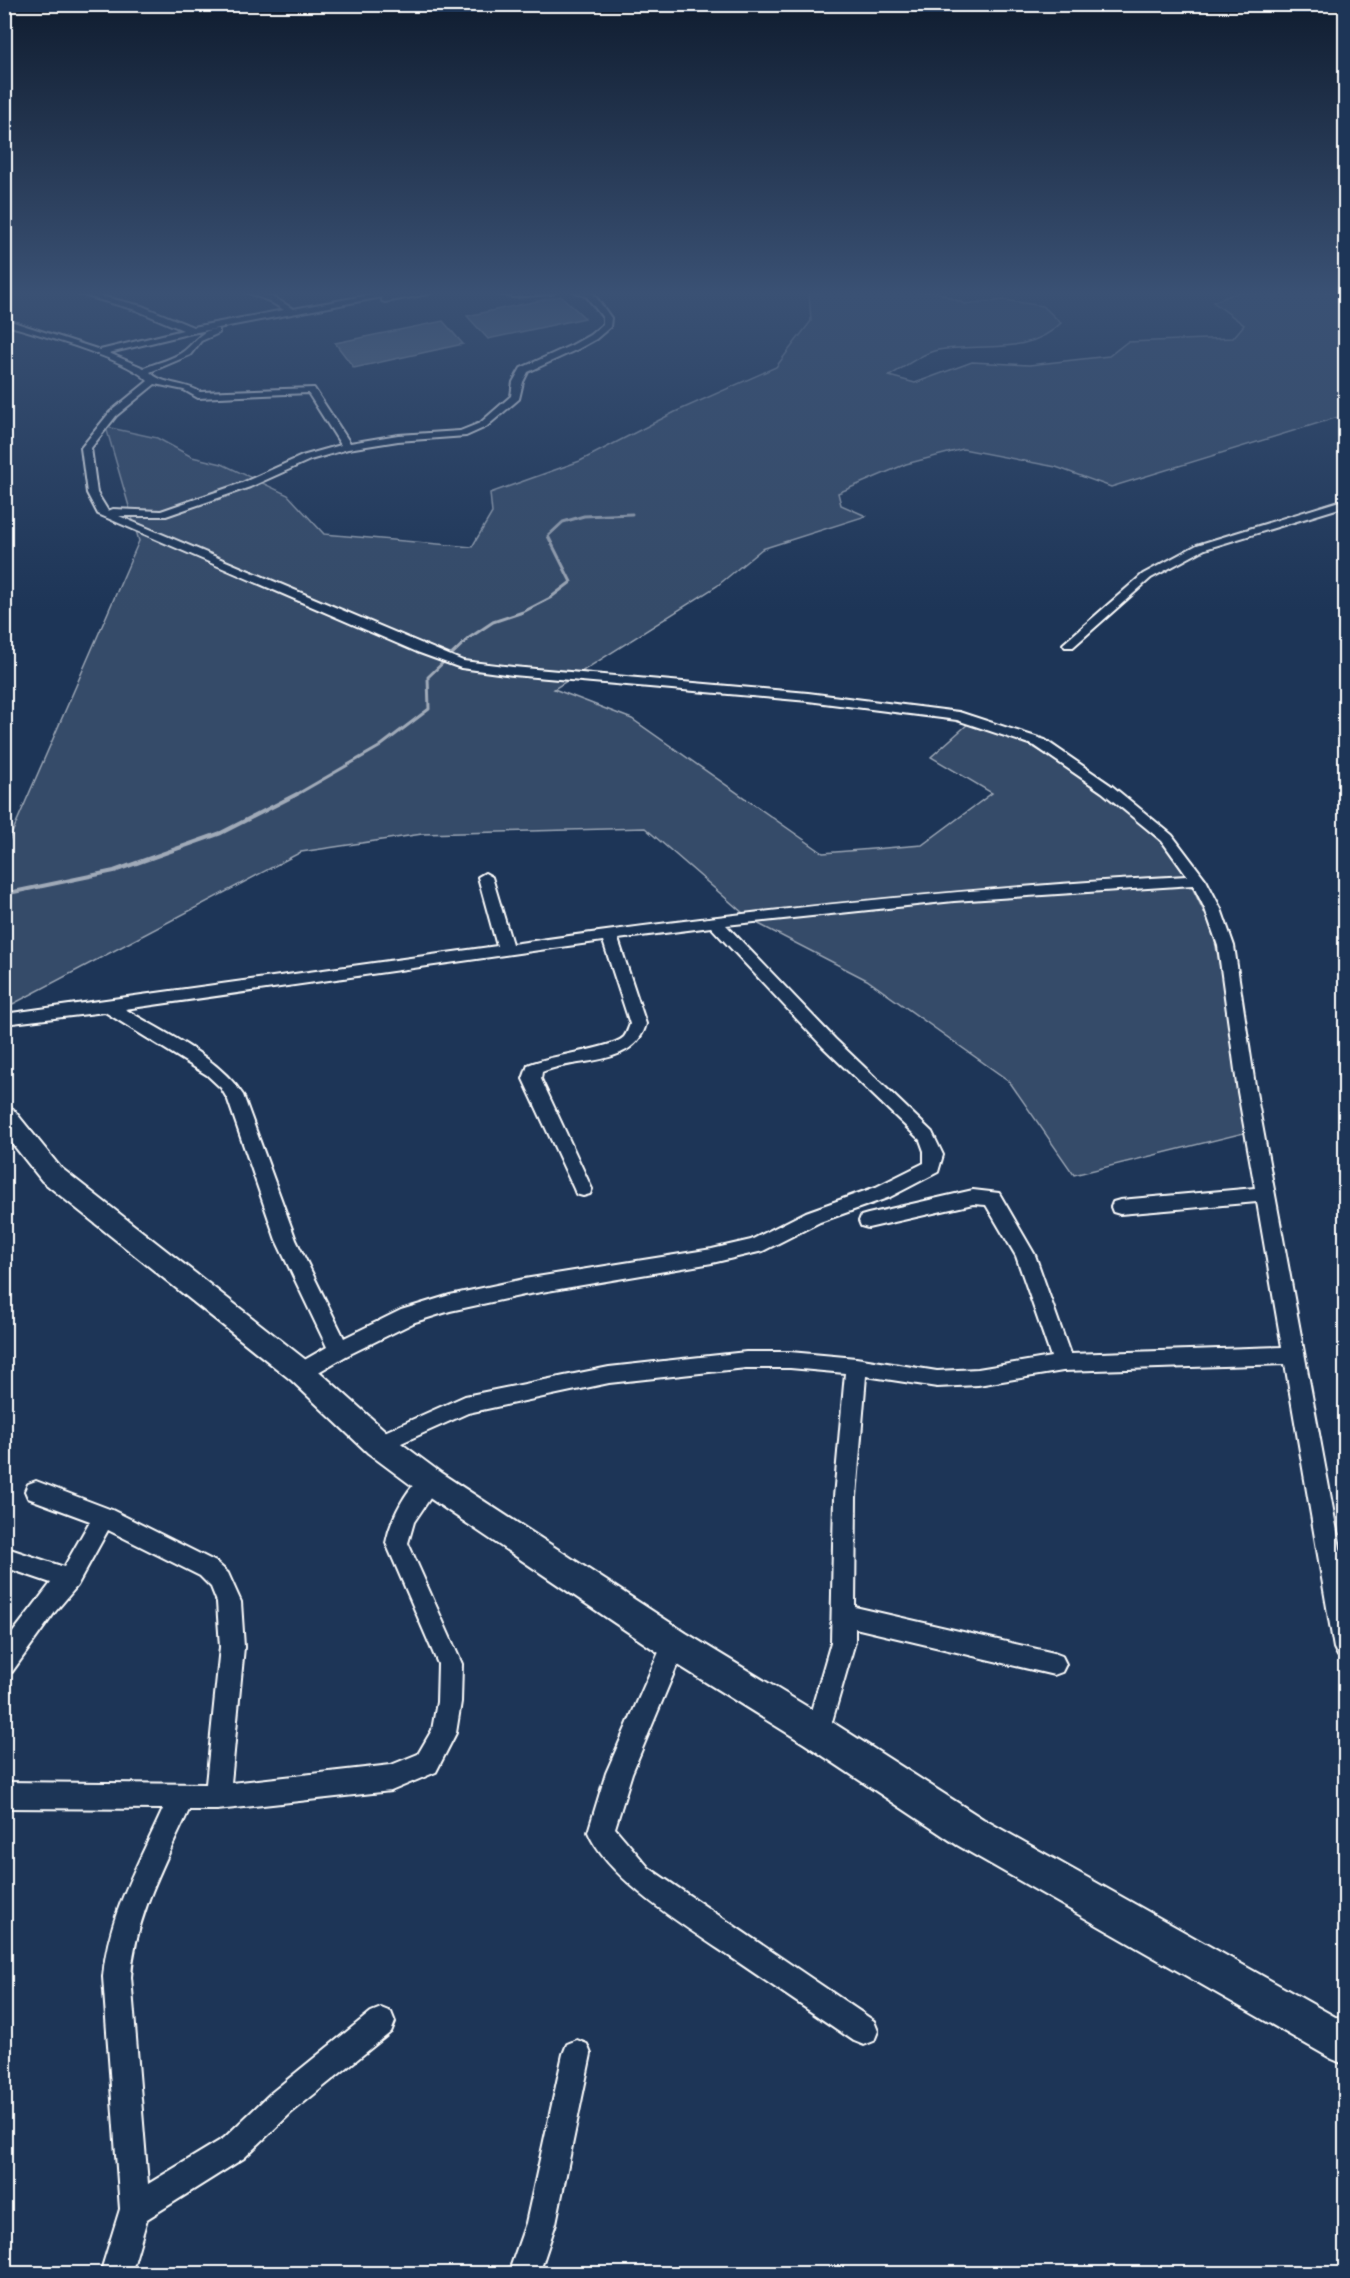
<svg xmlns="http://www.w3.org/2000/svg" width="1350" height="2278" viewBox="0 0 1350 2278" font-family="'Balsamiq Sans',sans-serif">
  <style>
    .green { fill: #364b69; stroke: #9aa5b4; stroke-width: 1.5 }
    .water { fill: #617289; stroke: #a0aab8; stroke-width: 1.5 }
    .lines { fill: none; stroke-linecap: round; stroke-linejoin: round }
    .stream-far1 { stroke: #a0aab8; stroke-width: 3 }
    .stream { stroke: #a0aab8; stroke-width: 4 }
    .minor-casing { stroke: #fff; stroke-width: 4 }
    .secondary-casing { stroke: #fff; stroke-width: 4 }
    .minor { fill: #1d3557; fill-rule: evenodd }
    .secondary { fill: #1d3557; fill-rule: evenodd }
  </style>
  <rect width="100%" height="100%" fill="#1d3557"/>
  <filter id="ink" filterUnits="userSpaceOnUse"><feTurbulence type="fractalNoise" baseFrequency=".0167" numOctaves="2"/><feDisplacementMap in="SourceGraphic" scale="12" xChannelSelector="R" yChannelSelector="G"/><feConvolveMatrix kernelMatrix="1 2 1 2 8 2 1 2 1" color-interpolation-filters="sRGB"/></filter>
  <g filter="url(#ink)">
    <!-- green -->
    <path class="green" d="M 809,292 L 937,292 L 965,304 L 1004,300 L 1043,306 L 1061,323 C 1029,356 980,343 938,350 C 922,353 903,368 889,376 L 915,383 L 972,362 L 1029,365 L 1109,356 L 1127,342 L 1233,338 L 1244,325 L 1213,302 L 1236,293 L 1345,292 L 1345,415 L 1111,487 L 1056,467 L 963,449 L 906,464 L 838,493 L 841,505 L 866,516 L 762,549 L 717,586 L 554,689 L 632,719 L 823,853 L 922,845 L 992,793 L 931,757 L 969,723 L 1016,737 L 1094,782 L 1178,858 L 1213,931 L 1252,1131 L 1074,1175 L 1009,1081 L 867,980 L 751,920 L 645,828 L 422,834 L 301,852 L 11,1005 L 5,996 L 5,849 L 139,541 L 106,427 L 157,438 L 192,457 L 222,464 L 288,495 L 324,534 L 472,547 L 492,513 L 490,493 L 580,461 L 675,412 L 776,367 L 811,321 Z"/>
    <!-- water -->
    <g class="water">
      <polygon points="561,296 585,318 488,339 467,316"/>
      <polygon points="443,321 463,344 354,368 335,343"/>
    </g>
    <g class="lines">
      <!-- stream-far1 -->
      <polyline class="stream-far1" points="294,796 379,747 429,709 428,677 469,638 493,622 523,612 550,598 571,582 548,536 563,522 584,516 632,514"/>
      <!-- stream -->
      <polyline class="stream" points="4,894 114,871 221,833 297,794"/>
      <!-- minor casing -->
      <g class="minor-casing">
        <g id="minor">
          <path d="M 72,292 L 84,292 L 142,306 L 193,327 L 284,310 L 269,301 L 246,292 C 265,292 278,299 293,309 L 386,292 L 401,292 L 395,295 L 432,292 L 428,294 L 385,302 L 382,301 L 382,297 L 192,333 L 109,353 L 144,368 C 156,363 174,359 184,351 C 196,342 201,328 219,329 L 219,333 L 201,341 L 190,355 L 150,372 C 162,385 184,382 200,392 L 314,388 L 350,443 L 398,435 L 460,431 L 480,423 L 511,396 L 513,382 L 521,368 L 572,345 L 590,335 L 603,324 L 603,318 L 587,297 L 575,292 L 593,293 L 611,318 L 610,327 L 596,339 L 578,349 L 528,372 L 523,382 L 519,399 L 486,427 L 466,436 L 398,441 L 348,449 L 310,460 L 250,487 L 166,516 L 119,516 L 463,661 L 513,667 L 808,693 L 959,712 L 1045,740 L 1112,786 L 1172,835 L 1206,880 L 1221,909 L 1234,946 L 1256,1092 L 1346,1580 L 1346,1659 L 1338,1656 L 1334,1648 L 1285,1364 L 1063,1371 L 978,1385 L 937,1387 L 866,1376 L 856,1497 L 855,1607 L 1054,1653 L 1062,1656 L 1066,1664 L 1062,1672 L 1054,1675 L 855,1628 L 855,1642 L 829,1732 L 826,1741 L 817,1744 L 808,1741 L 805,1732 L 831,1642 L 834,1497 L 845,1373 L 790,1368 L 746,1368 L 609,1383 L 468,1413 L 379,1453 L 371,1450 L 368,1444 L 371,1438 L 465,1396 L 609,1367 L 746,1352 L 790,1352 L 856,1358 L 937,1371 L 978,1369 L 1051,1357 L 1016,1256 L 986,1205 L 973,1204 L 868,1228 L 861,1226 L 859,1221 L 861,1216 L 868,1214 L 973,1190 L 999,1193 L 1035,1255 L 1070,1354 L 1282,1347 L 1257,1202 L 1120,1214 L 1113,1212 L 1111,1207 L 1113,1202 L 1120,1200 L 1255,1188 L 1238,1092 L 1218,946 L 1205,909 L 1193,885 L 954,901 L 726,925 L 835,1039 L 932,1132 L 943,1155 L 938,1172 L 890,1197 L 820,1222 L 763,1251 L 712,1263 L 524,1295 L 450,1311 L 415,1322 L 346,1356 L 308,1378 L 301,1380 L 294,1378 L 291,1372 L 294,1366 L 327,1347 L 276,1240 L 228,1100 L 221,1088 L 207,1075 L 105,1012 L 4,1024 L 4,1014 L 497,946 L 478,877 L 485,873 L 492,877 L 512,944 C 736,912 961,888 1187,876 L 1162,841 L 1102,792 L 1035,746 L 957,720 L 808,701 L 513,675 L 461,668 L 417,652 L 98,514 L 87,493 L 81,448 L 110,412 L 148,381 C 129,359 36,334 4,324 L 4,319 L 100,350 L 183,330 L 136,310 ZM 155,384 L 184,390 L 198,398 L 308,393 L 341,445 L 302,456 L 242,483 L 161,511 L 113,509 L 108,511 L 97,493 L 91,448 L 116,416 ZM 711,927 L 823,1047 L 920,1140 L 924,1151 L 924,1163 L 876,1187 L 806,1212 L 751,1240 L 712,1249 L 524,1279 L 450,1295 L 401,1310 L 344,1338 L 296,1240 L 243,1095 C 217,1056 164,1033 125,1009 L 603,941 L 630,1024 C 628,1029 627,1033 624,1037 C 612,1049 550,1055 528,1065 L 523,1079 L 574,1189 L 576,1194 L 583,1196 L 590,1194 L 592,1189 L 541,1079 L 542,1072 C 576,1057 634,1068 646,1024 L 618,939 Z"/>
          <polygon points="493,292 555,292 551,294 513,297"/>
          <polygon points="1346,499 1346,506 1205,549 1151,578 1073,647 1065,647 1063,644 1143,574 1197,545"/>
          <path d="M 430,1473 L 438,1475 L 441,1482 L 414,1522 L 408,1543 L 462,1664 L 461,1702 L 456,1733 L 436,1772 L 391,1791 L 217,1810 L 189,1810 C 164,1865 135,1916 131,1977 L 148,2184 L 224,2138 L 271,2093 L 371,2012 L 381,2008 L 391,2012 L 395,2022 L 391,2032 L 291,2113 L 244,2158 L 147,2219 L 131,2274 L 100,2274 L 120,2209 L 103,1977 C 108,1915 138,1865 163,1809 L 4,1808 L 4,1782 L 206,1784 L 220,1647 L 217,1602 L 211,1587 L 200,1576 L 108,1530 L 77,1586 L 55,1612 L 12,1672 L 4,1675 L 4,1644 L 51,1583 L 4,1567 L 4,1547 L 64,1567 L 90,1521 L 28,1498 L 25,1491 L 28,1484 L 36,1481 L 112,1510 L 216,1562 L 228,1573 L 241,1602 L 244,1647 L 231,1783 L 391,1765 L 418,1754 L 432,1730 L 437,1702 L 438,1664 L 386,1543 C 390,1521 408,1481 430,1473 Z"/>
          <path d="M 674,1633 L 682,1636 L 686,1644 L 632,1773 L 615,1828 L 649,1868 L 874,2021 L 878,2031 L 874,2041 L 864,2045 L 854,2041 C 813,2013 773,1986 732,1958 C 689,1929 608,1880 588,1832 L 606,1773 L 666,1636 Z"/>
          <polygon points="577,2040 587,2044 591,2054 556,2223 539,2274 508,2274 526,2223 563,2054 567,2044"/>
        </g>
      </g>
      <!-- secondary casing -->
      <g class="secondary-casing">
        <polygon id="secondary" points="4,1106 13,1109 60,1167 311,1364 390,1435 441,1473 686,1633 829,1720 983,1819 1346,2023 1346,2065 1332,2059 957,1845 805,1744 662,1655 419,1491 368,1453 291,1380 42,1181 4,1133"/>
      </g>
      <!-- minor -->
      <use href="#minor" class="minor"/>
      <!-- secondary -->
      <use href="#secondary" class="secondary"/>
    </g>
  </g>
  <!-- sky -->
  <linearGradient id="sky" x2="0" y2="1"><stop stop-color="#101d30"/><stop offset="0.48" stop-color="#3a5174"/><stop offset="1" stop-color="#3a5174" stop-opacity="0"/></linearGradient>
  <rect width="1350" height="611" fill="url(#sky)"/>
  <!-- margin -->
  <rect width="1350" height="2278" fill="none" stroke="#1d3557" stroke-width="24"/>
  <rect x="12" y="12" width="1326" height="2254" fill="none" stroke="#fff" stroke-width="2" filter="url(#ink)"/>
</svg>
